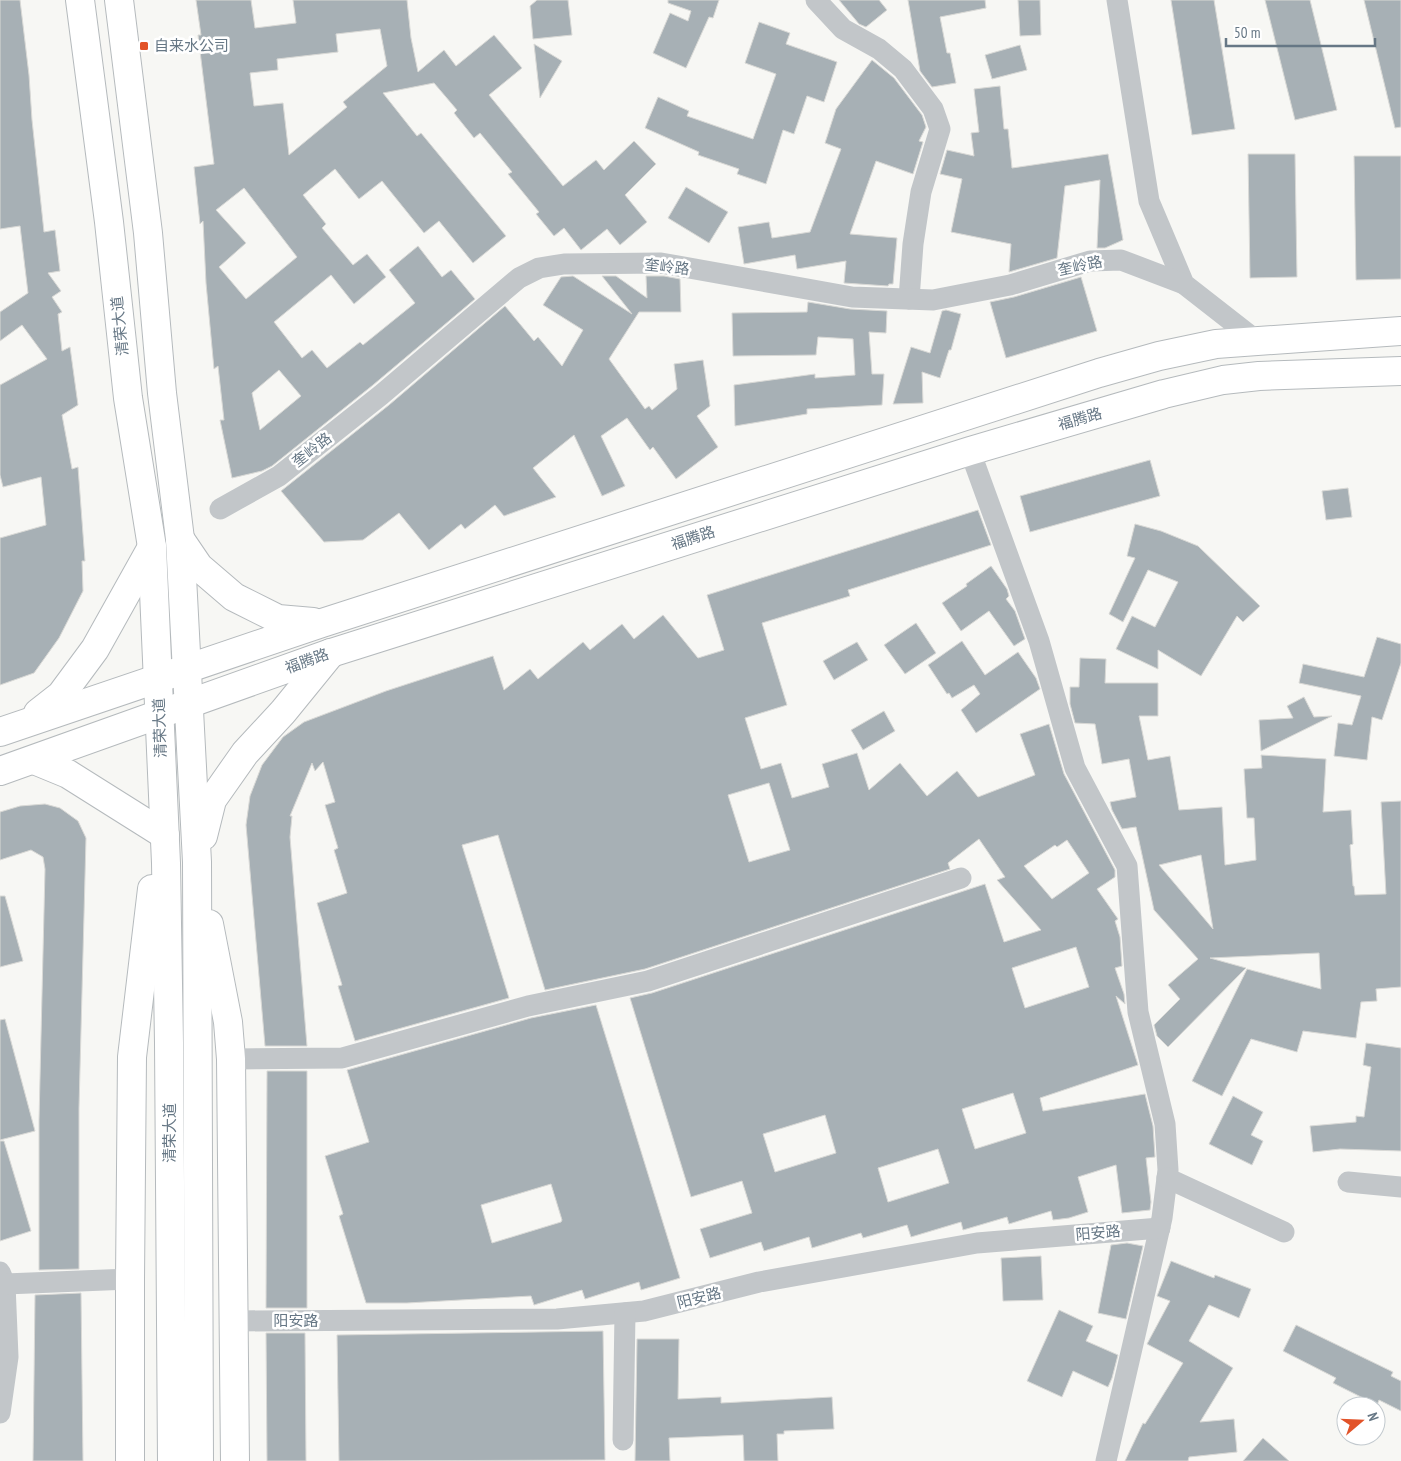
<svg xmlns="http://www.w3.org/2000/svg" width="1401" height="1461" viewBox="0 0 1401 1461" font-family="'PT Sans Narrow','Noto Sans SC',sans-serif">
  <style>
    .building { fill: #a7b0b5; stroke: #d9d9d6; fill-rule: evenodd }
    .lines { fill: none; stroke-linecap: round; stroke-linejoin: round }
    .major-casing { stroke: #b5babd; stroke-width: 30 }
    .minor { stroke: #c2c6c9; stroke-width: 21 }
    .major { stroke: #fff; stroke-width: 28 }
    .poi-dot { fill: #e25329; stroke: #fff; stroke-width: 2 }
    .labels { text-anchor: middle; stroke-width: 5; stroke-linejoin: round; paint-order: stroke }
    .poi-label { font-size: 15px; fill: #667785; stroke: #fff; text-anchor: start }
    .street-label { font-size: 15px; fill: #667785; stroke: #fff }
  </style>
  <rect width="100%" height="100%" fill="#f7f7f4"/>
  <!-- building -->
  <g class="building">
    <polygon points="0,0 20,0 29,75 32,120 44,232 55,230 60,271 48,273 61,291 52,297 62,312 58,314 62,351 70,347 78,405 62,415 72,469 78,467 85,561 82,561 83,591 59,638 34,673 0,685 0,538 46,525 41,477 3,487 0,475 0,385 47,359 22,325 0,341 0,312 28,293 20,226 0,229"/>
    <path d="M 196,0 L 251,0 L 255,28 L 296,23 L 293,0 L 407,0 L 411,38 L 418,72 L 444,50 L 456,66 L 494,35 L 522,68 L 489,95 L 563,186 L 596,160 L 604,170 L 634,141 L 656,164 L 625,195 L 647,222 L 620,245 L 607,229 L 581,250 L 564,228 L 554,236 L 536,214 L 539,212 L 508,174 L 512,172 L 480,133 L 474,138 L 454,113 L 457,110 L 434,83 L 383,93 L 417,136 L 421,133 L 506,236 L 473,263 L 439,221 L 424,233 L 382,181 L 359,199 L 335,169 L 303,195 L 326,224 L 322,228 L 353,265 L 367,254 L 386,277 L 354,304 L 331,275 L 274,322 L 302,358 L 312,350 L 327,368 L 360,342 L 363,345 L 415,303 L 389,270 L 418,246 L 442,277 L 451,270 L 475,299 L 373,385 L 272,466 L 262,471 L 232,478 L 220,420 L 224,420 L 218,366 L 214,369 L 206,283 L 203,221 L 200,224 L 194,167 L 214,164 L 198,35 L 201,35 ZM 380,29 L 387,66 L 343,102 L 347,107 L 289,155 L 283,103 L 254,106 L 250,73 L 278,70 L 277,59 L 338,52 L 336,34 ZM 244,188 L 297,257 L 246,299 L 219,267 L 246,243 L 216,210 ZM 279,370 L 301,396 L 260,430 L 252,393 Z"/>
    <polygon points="537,0 568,0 572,35 533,39 530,6"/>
    <polygon points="668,0 719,0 713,18 709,17 686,68 653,53 670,13 688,21 691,11 668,3"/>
    <polygon points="839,0 879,0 887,10 866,27 859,24"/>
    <polygon points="908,0 985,0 986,8 940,17 947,53 950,53 956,83 932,87 920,71"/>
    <polygon points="1018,0 1040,0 1041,35 1020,36"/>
    <polygon points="1171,0 1214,0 1235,129 1192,135"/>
    <polygon points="1265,0 1310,0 1337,110 1295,120"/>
    <polygon points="1364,0 1401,0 1401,127 1395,128"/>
    <polygon points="759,22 790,33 786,44 837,62 824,102 807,96 794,134 783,130 766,184 737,174 739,169 698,155 699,152 645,128 658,97 689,111 687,116 753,139 776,74 745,63"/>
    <polygon points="534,44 562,61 540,98"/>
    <polygon points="1020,45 1027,70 992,79 985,55"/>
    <polygon points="872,60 894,78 922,115 926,127 919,141 923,142 913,174 876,161 850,234 897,238 893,284 889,284 888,286 844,283 846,261 797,269 795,255 744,264 738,227 769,222 772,238 810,232 841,149 825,143 836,109"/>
    <polygon points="1000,86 1004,129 1008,129 1012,168 1108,154 1123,240 1105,248 1097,248 1100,180 1065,186 1057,258 1009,272 1011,244 951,232 962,179 940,174 947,150 974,156 971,133 979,132 974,89"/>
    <polygon points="1248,154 1295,154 1297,277 1250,278"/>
    <polygon points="1354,156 1401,156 1401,279 1356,280"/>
    <polygon points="686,187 728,212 709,243 668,218"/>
    <polygon points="573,276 632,314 602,276 616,276 647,298 646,276 664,276 680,279 681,312 639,312 609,359 645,409 649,406 652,410 677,389 674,364 703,360 710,406 697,416 718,447 676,479 653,447 650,450 627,418 601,436 625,486 602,496 574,435 533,468 556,497 504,516 495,505 465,529 461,524 429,550 399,513 363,540 324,542 281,491 389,405 505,306 534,341 538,337 562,366 583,330 543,305 561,277"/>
    <polygon points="1081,277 1097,331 1006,358 990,302 1014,297"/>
    <polygon points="808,302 850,309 887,311 886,333 869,332 872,374 884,374 882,405 807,409 807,414 735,426 734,385 815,374 815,378 855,375 853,339 818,337 816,355 733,356 732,313 807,312"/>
    <polygon points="946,310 961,314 951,350 949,350 940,378 922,372 923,403 893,404 911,347 930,353 942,311"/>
    <polygon points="1150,460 1160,496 1030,532 1020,496"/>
    <polygon points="1348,488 1352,517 1326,520 1322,491"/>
    <path d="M 978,510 L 991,545 L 848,590 L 850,596 L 762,623 L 787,705 L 745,718 L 761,769 L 781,763 L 792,798 L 829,787 L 822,764 L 857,753 L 869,790 L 900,763 L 927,796 L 957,771 L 978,797 L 1035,775 L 1020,734 L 1049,724 L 1064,774 L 1115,870 L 1115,877 L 1097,889 L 1118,919 L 1115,921 L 1120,937 L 1122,966 L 1115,968 L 1124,994 L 1125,1004 L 1116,996 L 1138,1065 L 1040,1098 L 1043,1111 L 1145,1094 L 1153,1126 L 1155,1157 L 1146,1158 L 1151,1202 L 1150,1210 L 1122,1213 L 1116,1165 L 1078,1177 L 1088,1212 L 1069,1218 L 1053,1220 L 1051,1211 L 1009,1224 L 1007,1217 L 963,1230 L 961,1222 L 911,1237 L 907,1225 L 863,1238 L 861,1233 L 812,1248 L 809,1237 L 764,1251 L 761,1242 L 710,1258 L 700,1229 L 752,1213 L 742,1181 L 691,1197 L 630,998 L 652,993 L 985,884 L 1004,942 L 1041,930 L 997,880 L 1005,877 L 979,839 L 948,863 L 950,869 L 645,969 L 545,990 L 498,835 L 462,845 L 509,998 L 355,1041 L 338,986 L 342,985 L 317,903 L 347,893 L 334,850 L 338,848 L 325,805 L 335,802 L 323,762 L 315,771 L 312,763 L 290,816 L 292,816 L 290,837 L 307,1046 L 265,1046 L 246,825 L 250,796 L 262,765 L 283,737 L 304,722 L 386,691 L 493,656 L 504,690 L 530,669 L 538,679 L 583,642 L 590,650 L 622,624 L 634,639 L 663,615 L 698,658 L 724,650 L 707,595 ZM 769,783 L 790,850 L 749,862 L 728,795 ZM 1067,840 L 1089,873 L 1052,899 L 1024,866 L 1055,845 L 1057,847 ZM 1076,947 L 1089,987 L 1025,1008 L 1012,968 ZM 1013,1093 L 1026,1133 L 975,1149 L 962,1109 ZM 825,1115 L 836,1153 L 775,1172 L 763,1134 ZM 938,1149 L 949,1183 L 888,1202 L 878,1168 Z"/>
    <polygon points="1135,524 1161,531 1198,546 1260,606 1243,622 1237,616 1201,676 1158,650 1158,669 1116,649 1132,616 1155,627 1178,582 1148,570 1123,622 1109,614 1135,558 1127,556"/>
    <polygon points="991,566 1007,589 1009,596 1006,599 1015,611 1025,639 1014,646 989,611 961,631 942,603 967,586 966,584"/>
    <polygon points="916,623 936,653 905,674 884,645"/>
    <polygon points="1377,637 1401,644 1401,663 1382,720 1372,717 1367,760 1334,756 1338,723 1352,725 1361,696 1299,683 1303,664 1364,677"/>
    <polygon points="962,641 985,675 1018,652 1036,678 1040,689 976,733 961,710 980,694 974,685 952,698 949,693 947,694 928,665"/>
    <polygon points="857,642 868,660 834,680 823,661"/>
    <path d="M 1080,658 L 1106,659 L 1105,683 L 1158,683 L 1158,716 L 1139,716 L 1148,760 L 1170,756 L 1179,810 L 1222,807 L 1225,865 L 1256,860 L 1254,818 L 1247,818 L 1244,769 L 1262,768 L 1261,755 L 1326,759 L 1323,812 L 1351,810 L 1353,844 L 1350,845 L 1353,886 L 1354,886 L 1355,895 L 1386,894 L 1381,802 L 1401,801 L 1401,987 L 1376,989 L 1377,1001 L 1361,1002 L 1356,1038 L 1303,1031 L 1297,1052 L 1251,1039 L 1222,1096 L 1192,1081 L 1247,969 L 1321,989 L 1319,953 L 1210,958 L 1246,968 L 1168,1047 L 1157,1036 L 1154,1025 L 1180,999 L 1168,985 L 1198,959 L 1154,910 L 1136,827 L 1122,829 L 1112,810 L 1110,802 L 1136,797 L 1129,759 L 1102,764 L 1095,724 L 1075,723 L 1070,704 L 1070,687 L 1079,687 ZM 1201,855 L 1213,929 L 1159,865 Z"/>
    <polygon points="1304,697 1314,717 1332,716 1261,751 1259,720 1293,718 1287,706"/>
    <polygon points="884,711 895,731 863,750 851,730"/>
    <polygon points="45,804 60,808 78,821 86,838 79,1108 79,1269 39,1270 39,1120 45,869 43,857 31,850 0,860 0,812 20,806"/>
    <polygon points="0,896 5,896 23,961 0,967"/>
    <path d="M 596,1005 L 680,1278 L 641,1290 L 639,1282 L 585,1299 L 582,1290 L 534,1305 L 531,1296 L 407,1303 L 366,1303 L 339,1216 L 343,1214 L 325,1156 L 369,1142 L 347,1070 L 531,1018 ZM 551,1184 L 562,1220 L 561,1222 L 492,1243 L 481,1205 Z"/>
    <polygon points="5,1019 35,1131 0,1140 0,1020"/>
    <polygon points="1366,1043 1401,1048 1401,1151 1340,1149 1313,1152 1310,1126 1356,1122 1356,1116 1364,1117 1371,1067 1363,1065"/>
    <polygon points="267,1071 307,1071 307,1308 266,1308"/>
    <polygon points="1233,1096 1263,1112 1251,1135 1263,1141 1252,1165 1209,1144"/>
    <polygon points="0,1141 4,1141 31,1231 0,1241"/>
    <polygon points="1127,1243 1143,1246 1126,1319 1098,1313 1111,1245"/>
    <polygon points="1041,1256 1043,1300 1003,1301 1001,1258"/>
    <polygon points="1171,1261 1214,1278 1215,1275 1251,1289 1239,1318 1209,1305 1189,1341 1233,1368 1200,1422 1234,1419 1237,1452 1189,1457 1188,1461 1125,1461 1143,1423 1145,1424 1183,1363 1147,1344 1170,1301 1157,1296"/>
    <polygon points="81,1293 83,1461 33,1461 35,1295"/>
    <polygon points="1059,1310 1093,1326 1086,1341 1118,1355 1112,1378 1108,1387 1073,1371 1062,1397 1027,1381"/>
    <polygon points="1296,1325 1393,1372 1391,1376 1401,1381 1401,1411 1379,1400 1377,1405 1333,1383 1336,1378 1283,1351"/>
    <polygon points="603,1331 605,1460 339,1461 337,1335"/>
    <polygon points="266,1333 305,1333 306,1461 267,1461"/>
    <polygon points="637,1339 679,1339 678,1399 721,1397 721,1403 832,1397 834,1429 784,1431 784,1434 777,1434 778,1461 744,1461 743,1435 669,1438 670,1461 635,1461"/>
    <polygon points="1263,1438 1289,1461 1243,1461"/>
  </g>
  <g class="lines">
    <!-- major casing -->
    <g class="major-casing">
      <g id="major">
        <polyline points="80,0 109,222 128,398 152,547 166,863 169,1043 172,1461"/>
        <polyline points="119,0 148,233 162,393 180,539 197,862 199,1461"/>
        <polyline points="180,539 199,567 234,597 278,619 313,622"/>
        <polyline points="38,713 61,695 95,649 152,547"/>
        <polyline points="0,732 322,623 1099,373 1159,356 1216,344 1401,331"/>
        <polyline points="34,760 68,774 165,835"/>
        <polyline points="0,771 331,653 970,451 1164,394 1223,380 1259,376 1401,371"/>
        <polyline points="203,836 212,800 245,753 283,712 331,653"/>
        <polyline points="209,924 228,1022 231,1059 235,1461"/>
        <polyline points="130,1461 130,1279 132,1057 152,889"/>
      </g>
    </g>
    <!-- minor -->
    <g class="minor">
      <polyline points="816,0 843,29 879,49 903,69 933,109 940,129 921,192 913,244 909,299"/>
      <polyline points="1117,0 1149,201 1184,284 1257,341"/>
      <polyline points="970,451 1039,641 1075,768 1127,866 1138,1012 1165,1124 1168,1170 1162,1218 1106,1461"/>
      <polyline points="220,509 279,476 381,395 519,278 539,268 564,264 661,263 852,297 933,300 1010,285 1090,261 1121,260 1184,284"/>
      <polyline points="231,1059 342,1058 528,1006 648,981 961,878"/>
      <polyline points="1167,1178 1284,1232"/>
      <polyline points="1348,1182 1401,1187"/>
      <polyline points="0,1272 5,1284 8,1357 0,1413"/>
      <polyline points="5,1284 130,1279"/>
      <polyline points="234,1321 557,1319 644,1311 759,1282 977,1243 1160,1228"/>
      <polyline points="623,1440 625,1313"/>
    </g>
    <!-- major -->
    <use href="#major" class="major"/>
  </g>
  <!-- markers -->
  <rect class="poi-dot" x="139" y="41" width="10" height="10" rx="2.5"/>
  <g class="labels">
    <!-- poi labels -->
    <g class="poi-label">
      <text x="154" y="51">自来水公司</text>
    </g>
    <!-- street labels -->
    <g class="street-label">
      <text transform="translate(1080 266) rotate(-12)" y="5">奎岭路</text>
      <text transform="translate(667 267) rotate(6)" y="5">奎岭路</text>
      <text transform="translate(120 326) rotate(-96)" y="5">清荣大道</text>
      <text transform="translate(1080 419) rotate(-16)" y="5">福腾路</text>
      <text transform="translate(312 450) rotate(-38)" y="5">奎岭路</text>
      <text transform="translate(693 538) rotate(-18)" y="5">福腾路</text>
      <text transform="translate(307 661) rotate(-20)" y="5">福腾路</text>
      <text transform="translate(160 728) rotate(-92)" y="5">清荣大道</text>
      <text transform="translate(170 1133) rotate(-90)" y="5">清荣大道</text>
      <text transform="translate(1098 1233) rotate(-5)" y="5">阳安路</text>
      <text transform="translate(699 1298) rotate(-14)" y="5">阳安路</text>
      <text x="296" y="1326">阳安路</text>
    </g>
  </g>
  <!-- north arrow -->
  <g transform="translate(1361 1421) rotate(71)"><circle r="24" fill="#ffffff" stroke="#c2c9ce"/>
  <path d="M0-4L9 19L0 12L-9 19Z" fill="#e25329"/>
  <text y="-8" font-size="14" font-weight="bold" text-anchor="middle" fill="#667785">N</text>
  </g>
  <!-- scale -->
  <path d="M1226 38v8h149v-8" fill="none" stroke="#667785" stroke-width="2.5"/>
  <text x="1234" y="38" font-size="15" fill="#667785" stroke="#ffffff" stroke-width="4" paint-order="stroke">50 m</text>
</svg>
